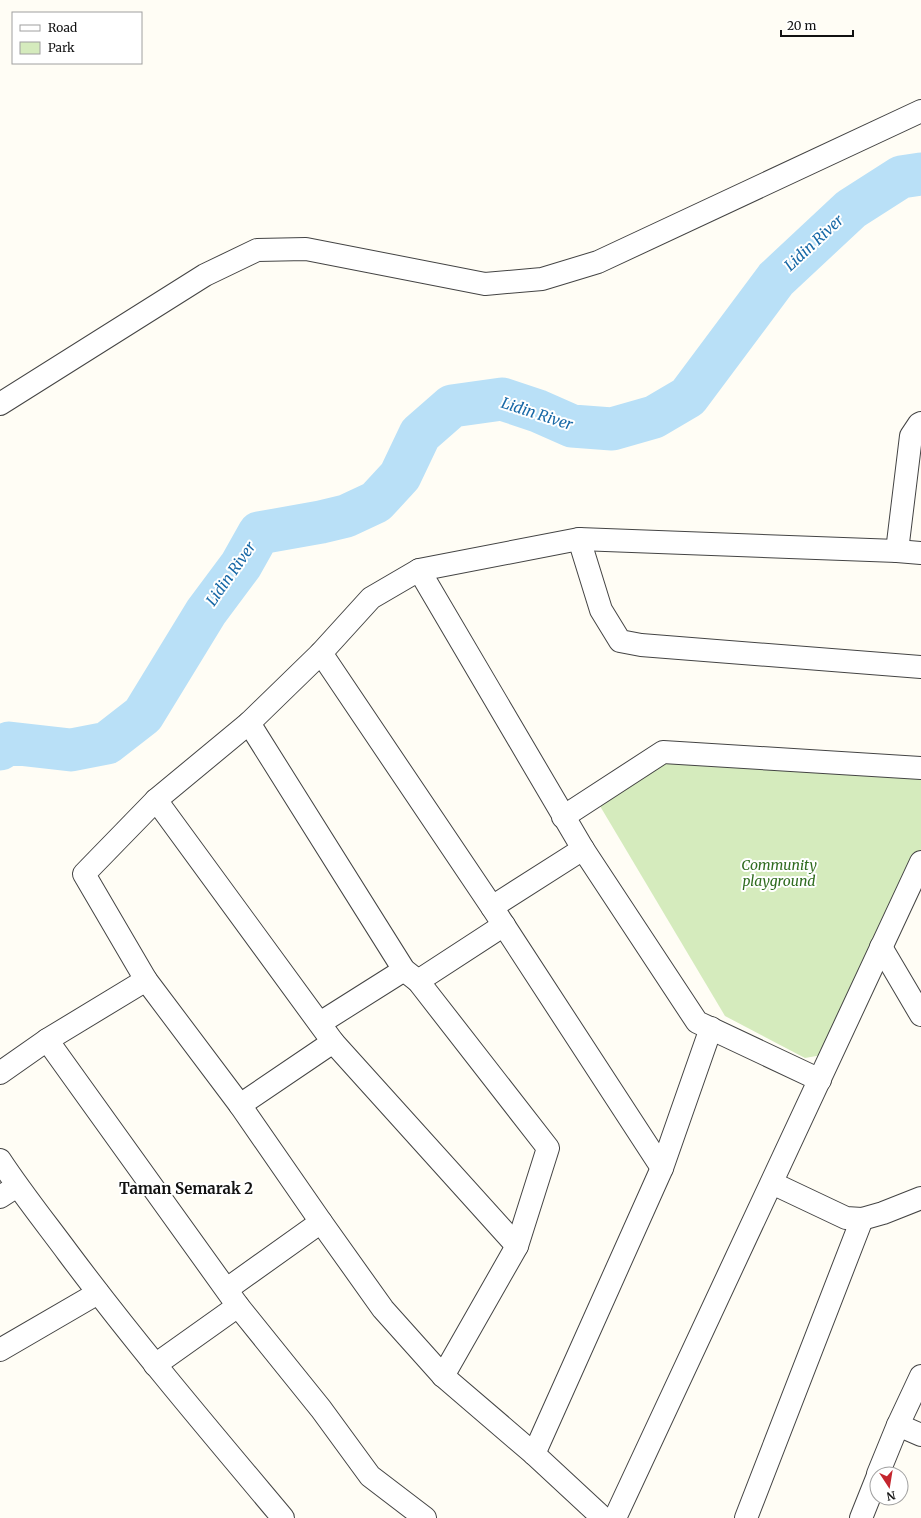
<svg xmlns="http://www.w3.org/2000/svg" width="921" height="1518" viewBox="0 0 921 1518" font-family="Merriweather,serif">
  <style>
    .green { fill: #d5ebbd }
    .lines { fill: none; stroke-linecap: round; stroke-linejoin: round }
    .river { stroke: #b9e0f7; stroke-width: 43 }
    .minor-casing { stroke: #444; stroke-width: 24 }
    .minor { stroke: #fff; stroke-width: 22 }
    .labels { text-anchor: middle; stroke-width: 4; stroke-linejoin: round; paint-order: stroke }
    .park-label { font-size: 14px; font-style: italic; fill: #2f6b1f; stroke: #fff }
    .water-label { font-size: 15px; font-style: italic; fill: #1768a6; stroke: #fff }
    .neighbourhood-label { font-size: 15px; font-weight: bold; fill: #111; stroke: #fff }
  </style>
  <rect width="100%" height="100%" fill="#fffdf5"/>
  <!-- green -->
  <polygon class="green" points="691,743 921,766 921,857 822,1055 805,1058 725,1016 597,801"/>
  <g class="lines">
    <!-- river -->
    <polyline class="river" points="0,749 9,743 71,750 107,743 143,715 206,612 241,565 259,533 321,522 346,516 376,502 400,476 420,434 452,406 502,399 538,411 572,426 612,429 654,417 688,397 776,279 851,209 901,177 921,174"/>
    <!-- minor casing -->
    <g class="minor-casing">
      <g id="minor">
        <polyline points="0,404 205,275 257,250 306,249 485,284 542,279 598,262 921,111"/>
        <polyline points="579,539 601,610 620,641 641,645 921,667"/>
        <polyline points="897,551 911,436 919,424 921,423"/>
        <polyline points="419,570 583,849 697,1022 820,1080"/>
        <polyline points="321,653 492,907 662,1168"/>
        <polyline points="249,723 404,970 418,981 548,1148 517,1246 443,1376"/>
        <polyline points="156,800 333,1042 517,1246"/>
        <polyline points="563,817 663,752 921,768"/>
        <polyline points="492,907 583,849"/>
        <polyline points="881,947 921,1015"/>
        <polyline points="418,981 504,925"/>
        <polyline points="320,1023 404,970"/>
        <polyline points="47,1040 238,1306 321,1409 370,1476 425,1518"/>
        <polyline points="0,1073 47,1040 146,980"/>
        <polyline points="240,1105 333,1042"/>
        <path d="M 0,1160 C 21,1192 45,1222 68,1253 C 136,1344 210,1431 283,1518"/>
        <polyline points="772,1183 846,1218 862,1219 883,1213 921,1198"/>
        <polyline points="0,1197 17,1186"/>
        <polyline points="227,1289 321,1222"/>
        <polyline points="0,1350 98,1293"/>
        <polyline points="155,1365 238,1306"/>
        <polyline points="898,1425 921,1435"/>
        <polyline points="534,1454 662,1168 711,1028"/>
        <polyline points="878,1474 898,1425 921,1376"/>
        <polyline points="603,1518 534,1454 443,1376 383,1309 321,1222 240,1105 146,980 84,874 156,800 249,723 321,653 371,598 419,570 579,539 897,551 921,553"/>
        <polyline points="615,1518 921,862"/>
        <polyline points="746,1518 862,1219"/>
        <polyline points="861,1518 877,1478"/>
      </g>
    </g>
    <!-- minor -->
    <use href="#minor" class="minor"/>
  </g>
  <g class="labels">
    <!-- park labels -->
    <g class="park-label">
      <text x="779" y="870">Community<tspan x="779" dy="16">playground</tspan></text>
    </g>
    <!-- water labels -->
    <g class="water-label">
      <text transform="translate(814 243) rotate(-43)" y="5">Lidin River</text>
      <text transform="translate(537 414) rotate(18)" y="5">Lidin River</text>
      <text transform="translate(231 574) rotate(-55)" y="5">Lidin River</text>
    </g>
    <!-- neighbourhood labels -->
    <g class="neighbourhood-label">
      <text x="186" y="1194">Taman Semarak 2</text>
    </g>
  </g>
  <!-- legend -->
  <rect x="12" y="12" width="130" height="52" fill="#ffffff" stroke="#a0a0a0"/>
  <rect x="20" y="25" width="20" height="6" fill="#ffffff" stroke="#a0a0a0"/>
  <text x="48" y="32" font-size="12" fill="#111111">Road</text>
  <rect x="20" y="42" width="20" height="12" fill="#d5ebbd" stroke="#a0a0a0"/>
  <text x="48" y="52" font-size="12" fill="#111111">Park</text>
  <!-- north arrow -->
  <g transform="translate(889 1486) rotate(168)"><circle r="19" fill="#ffffff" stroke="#a0a0a0"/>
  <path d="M0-3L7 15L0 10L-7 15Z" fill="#c4262e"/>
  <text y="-6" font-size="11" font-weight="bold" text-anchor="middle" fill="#111111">N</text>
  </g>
  <!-- scale -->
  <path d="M781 30v6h72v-6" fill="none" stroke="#111111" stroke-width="2"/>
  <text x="787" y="30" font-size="12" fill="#111111" stroke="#ffffff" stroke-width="3" paint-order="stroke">20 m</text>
</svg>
